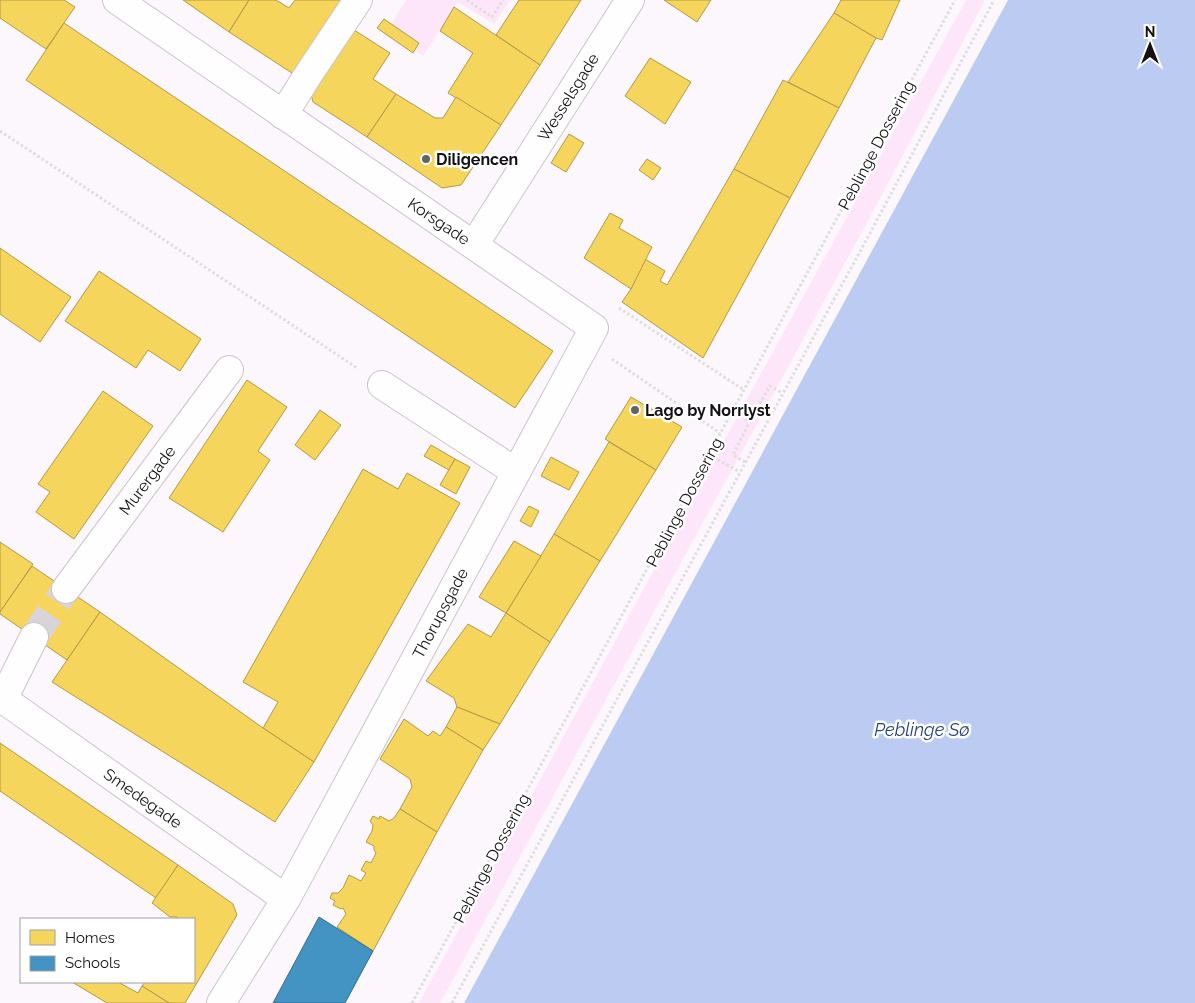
<svg xmlns="http://www.w3.org/2000/svg" width="1195" height="1003" viewBox="0 0 1195 1003" font-family="Raleway,sans-serif">
  <style>
    .green { fill: #fde5fa }
    .water { fill: #bbcbf1 }
    .homes { fill: #f6d55c; stroke: #b29a46 }
    .schools { fill: #4393c3; stroke: #356c8e }
    .lines { fill: none; stroke-linecap: round; stroke-linejoin: round }
    .minor-tunnel { stroke: #d9d4d9; stroke-width: 28; stroke-dasharray: 28 14; stroke-linecap: butt }
    .minor-casing { stroke: #c9c4c8; stroke-width: 30 }
    .path { stroke: #dfdedf; stroke-width: 3; stroke-dasharray: 2.5 2.5; stroke-linecap: butt }
    .minor { stroke: #fffeff; stroke-width: 28 }
    .poi-dot { fill: #656265; stroke: #fff; stroke-width: 2 }
    .labels { text-anchor: middle; stroke-width: 5; stroke-linejoin: round; paint-order: stroke }
    .street-label { font-size: 16px; fill: #141114; stroke: #fff }
    .poi-label { font-size: 16px; font-weight: bold; fill: #141114; stroke: #fff; text-anchor: start }
    .water-label { font-size: 18px; font-style: italic; fill: #27417e; stroke: #fff }
  </style>
  <rect width="100%" height="100%" fill="#fcf7fc"/>
  <!-- green -->
  <g class="green">
    <polygon points="406,0 510,0 494,24 458,2 423,56 388,30"/>
    <polygon points="966,0 985,0 869,219 440,1003 419,1003 707,472"/>
  </g>
  <!-- water -->
  <polygon class="water" points="1008,0 1195,0 1195,1003 464,1003"/>
  <!-- homes -->
  <g class="homes">
    <polygon points="0,0 64,0 75,7 46,49 0,18"/>
    <polygon points="183,0 249,0 229,32"/>
    <polygon points="249,0 276,0 289,8 295,0 341,0 295,75 229,32"/>
    <polygon points="519,0 581,0 540,65 496,35"/>
    <polygon points="664,0 711,0 697,22"/>
    <polygon points="841,0 900,0 882,40 876,38 834,13"/>
    <polygon points="454,7 540,65 501,125 448,93 473,53 440,31"/>
    <polygon points="834,13 876,38 839,108 788,82"/>
    <polygon points="384,19 419,43 413,53 377,28"/>
    <polygon points="64,23 553,351 515,408 26,80"/>
    <polygon points="351,28 390,53 373,79 396,94 367,137 313,102 309,87"/>
    <polygon points="650,58 691,82 665,124 625,96"/>
    <polygon points="783,80 839,108 790,198 734,169"/>
    <polygon points="396,94 435,118 443,118 456,97 501,125 461,185 442,188 367,137"/>
    <polygon points="569,134 584,143 566,172 551,163"/>
    <polygon points="647,159 661,168 653,180 639,170"/>
    <polygon points="734,169 790,198 703,358 622,302 631,289 645,259 665,271 660,281 667,285"/>
    <polygon points="610,213 623,220 619,228 652,247 631,289 584,258"/>
    <polygon points="0,248 71,297 40,342 0,314"/>
    <polygon points="99,271 201,339 180,371 148,350 136,368 65,321"/>
    <polygon points="247,380 287,407 258,451 270,460 223,532 169,498"/>
    <polygon points="103,391 153,426 74,539 36,512 50,492 38,484"/>
    <polygon points="631,397 682,427 656,470 605,439"/>
    <polygon points="320,410 341,425 315,460 295,445"/>
    <polygon points="609,442 656,470 600,561 554,534"/>
    <polygon points="431,445 455,459 449,470 424,456"/>
    <polygon points="551,457 579,472 569,490 541,476"/>
    <polygon points="455,459 470,467 456,494 440,485"/>
    <polygon points="363,469 398,489 407,473 460,503 314,762 263,728 278,702 243,682"/>
    <polygon points="529,506 539,511 531,527 520,521"/>
    <polygon points="554,534 600,561 550,642 506,613"/>
    <polygon points="514,541 541,556 506,613 479,597"/>
    <polygon points="0,542 33,564 0,612"/>
    <polygon points="32,566 100,612 67,660 0,614 0,612"/>
    <polygon points="100,612 263,728 314,762 275,822 52,682"/>
    <polygon points="506,613 550,642 500,724 457,707 454,698 426,681 468,624 491,637"/>
    <polygon points="457,707 500,724 483,750 446,727"/>
    <polygon points="404,719 428,736 433,731 440,736 446,727 483,750 437,832 400,809 412,787 410,779 380,759"/>
    <polygon points="0,743 178,865 156,898 0,791"/>
    <polygon points="400,809 437,832 373,951 337,927 346,914 343,908 341,909 333,905 335,901 330,898 332,893 338,893 343,888 349,875 361,881 366,873 361,870 366,861 371,863 376,853 374,850 374,846 366,842 372,831 373,825 370,821 373,816 379,819 380,816 389,821 394,818"/>
    <polygon points="178,865 233,904 237,915 185,1003 169,1003 142,986 145,982 194,982 194,919 177,919 177,917 170,917 152,903"/>
    <polygon points="72,982 118,982 138,993 142,986 169,1003 107,1003"/>
  </g>
  <!-- schools -->
  <polygon class="schools" points="319,917 373,951 345,1003 273,1003"/>
  <g class="lines">
    <!-- minor-tunnel -->
    <polyline class="minor-tunnel" points="34,637 66,589"/>
    <!-- minor casing -->
    <g class="minor-casing">
      <g id="minor">
        <polyline points="117,0 594,328 286,899 221,1003"/>
        <polyline points="283,115 308,75 358,0"/>
        <polyline points="474,245 630,0"/>
        <polyline points="382,385 516,472"/>
        <polyline points="66,589 229,370"/>
        <polyline points="0,697 286,899"/>
        <polyline points="3,699 34,637"/>
      </g>
    </g>
    <!-- path -->
    <g class="path">
      <polyline points="467,0 492,17 503,0"/>
      <polyline points="0,131 357,368"/>
      <polyline points="619,308 744,390"/>
      <polyline points="612,359 720,433"/>
      <polyline points="732,412 750,421 770,386 782,393"/>
      <polyline points="709,455 740,472"/>
      <polyline points="745,462 733,455 750,421"/>
      <polyline points="412,1003 955,0"/>
      <polyline points="452,1003 876,222 994,0"/>
    </g>
    <!-- minor -->
    <use href="#minor" class="minor"/>
  </g>
  <!-- markers -->
  <g class="poi-dot">
    <circle cx="426" cy="159" r="5"/>
    <circle cx="635" cy="410" r="5"/>
  </g>
  <g class="labels">
    <!-- street labels -->
    <g class="street-label">
      <text transform="translate(568 97) rotate(-58)" y="6">Wesselsgade</text>
      <text transform="translate(876 145) rotate(-62)" y="6">Peblinge Dossering</text>
      <text transform="translate(439 221) rotate(34)" y="6">Korsgade</text>
      <text transform="translate(147 480) rotate(-53)" y="6">Murergade</text>
      <text transform="translate(684 502) rotate(-62)" y="6">Peblinge Dossering</text>
      <text transform="translate(440 613) rotate(-62)" y="6">Thorupsgade</text>
      <text transform="translate(143 798) rotate(35)" y="6">Smedegade</text>
      <text transform="translate(491 858) rotate(-62)" y="6">Peblinge Dossering</text>
    </g>
    <!-- poi labels -->
    <g class="poi-label">
      <text x="436" y="165">Diligencen</text>
      <text x="645" y="416">Lago by Norrlyst</text>
    </g>
    <!-- water labels -->
    <g class="water-label">
      <text x="922" y="736">Peblinge Sø</text>
    </g>
  </g>
  <!-- legend -->
  <rect x="20" y="918" width="175" height="65" fill="#ffffff" stroke="#a1a0a1"/>
  <rect x="30" y="930" width="25" height="15" fill="#f6d55c" stroke="#a1a0a1"/>
  <text x="65" y="943" font-size="15" fill="#141114">Homes</text>
  <rect x="30" y="956" width="25" height="15" fill="#4393c3" stroke="#a1a0a1"/>
  <text x="65" y="968" font-size="15" fill="#141114">Schools</text>
  <!-- north arrow -->
  <g transform="translate(1150 45)" stroke="#ffffff" stroke-width="4" paint-order="stroke">
  <path d="M0-4L9 19L0 12L-9 19Z" fill="#141114"/>
  <text y="-8" font-size="14" font-weight="bold" text-anchor="middle" fill="#141114">N</text>
  </g>
</svg>
